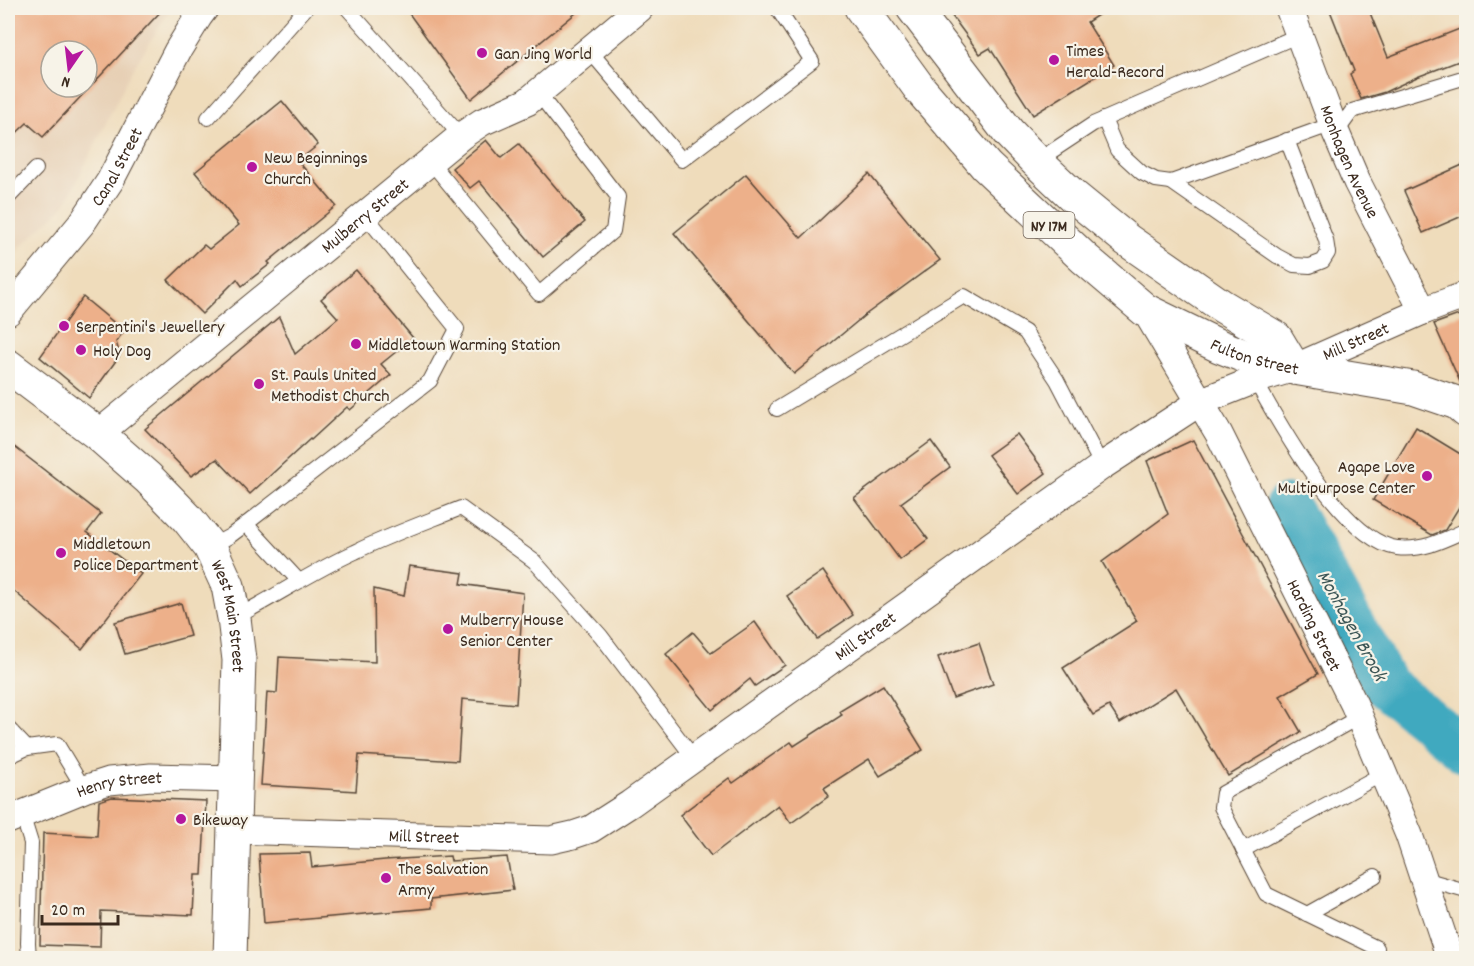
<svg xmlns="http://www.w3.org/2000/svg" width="1474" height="966" viewBox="0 0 1474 966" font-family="Dekko,sans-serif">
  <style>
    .built { fill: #e7d0b5; fill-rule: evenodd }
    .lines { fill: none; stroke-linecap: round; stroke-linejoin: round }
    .river { stroke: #3fa9bf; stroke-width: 46 }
    .building { fill: #edb08a; fill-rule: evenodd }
    .lane-casing { stroke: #564536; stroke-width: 16 }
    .street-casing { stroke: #564536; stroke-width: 29 }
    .secondary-casing { stroke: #564536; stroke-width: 35 }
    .primary-casing { stroke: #564536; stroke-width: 35 }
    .lane { stroke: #fff; stroke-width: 14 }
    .street { stroke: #fff; stroke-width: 27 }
    .secondary { stroke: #fff; stroke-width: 33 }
    .primary { stroke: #fff; stroke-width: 33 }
    .poi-dot { fill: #b5179e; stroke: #f7f3e8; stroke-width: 2 }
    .labels { text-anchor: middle; stroke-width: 4.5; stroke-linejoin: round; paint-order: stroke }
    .shield { fill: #f7f3e8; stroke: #73665b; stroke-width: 1.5 }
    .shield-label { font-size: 16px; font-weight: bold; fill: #3b2a1e }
    .poi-label { font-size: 18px; fill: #3b2a1e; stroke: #f7f3e8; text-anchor: start }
    .street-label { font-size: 18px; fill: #3b2a1e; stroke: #f7f3e8 }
    .water-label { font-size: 20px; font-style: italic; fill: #3c5656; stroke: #f7f3e8 }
  </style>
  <rect width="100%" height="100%" fill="#f7f3e8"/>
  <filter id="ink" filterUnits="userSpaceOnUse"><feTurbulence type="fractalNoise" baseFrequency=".0167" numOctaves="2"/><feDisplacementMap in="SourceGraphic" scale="12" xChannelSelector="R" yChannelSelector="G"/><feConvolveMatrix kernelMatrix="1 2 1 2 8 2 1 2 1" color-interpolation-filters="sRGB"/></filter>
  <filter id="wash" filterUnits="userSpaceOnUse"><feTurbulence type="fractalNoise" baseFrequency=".008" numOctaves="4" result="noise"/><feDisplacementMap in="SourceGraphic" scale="24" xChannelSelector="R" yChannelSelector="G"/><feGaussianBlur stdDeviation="1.35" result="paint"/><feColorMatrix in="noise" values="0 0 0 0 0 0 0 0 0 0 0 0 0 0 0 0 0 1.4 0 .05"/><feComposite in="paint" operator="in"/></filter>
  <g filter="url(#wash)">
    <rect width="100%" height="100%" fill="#efdcbb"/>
    <!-- built -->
    <path class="built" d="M 8,8 L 171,8 L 131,72 L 65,205 L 8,259 ZM 51,51 L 87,51 L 87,87 L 51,87 Z"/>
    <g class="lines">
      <!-- river -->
      <polyline class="river" points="1287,507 1386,686 1466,751"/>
    </g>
    <g id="blocks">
      <!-- building -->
      <g class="building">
        <path d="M 8,8 L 164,8 L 43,137 L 27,123 L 8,141 ZM 51,51 L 87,51 L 87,87 L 51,87 Z"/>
        <polygon points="405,8 582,8 471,99"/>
        <polygon points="946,8 1109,8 1087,22 1114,65 1033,115 990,48 980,54"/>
        <polygon points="1329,8 1368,8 1388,57 1467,26 1467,58 1417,77 1385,92 1361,99 1350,74 1354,71"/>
        <polygon points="282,101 318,145 298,161 336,206 268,262 270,264 242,286 237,279 202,314 168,280 204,245 209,249 239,225 195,172"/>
        <polygon points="486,140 501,158 519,144 585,222 543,257 479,181 470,188 452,168"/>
        <polygon points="1467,163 1467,214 1423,233 1404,191"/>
        <polygon points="746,174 801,238 869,174 940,260 865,315 794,374 674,233"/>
        <polygon points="356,270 413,338 381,364 391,375 350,410 347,407 311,440 310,439 250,494 217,459 191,476 145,429 279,317 295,354 338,318 321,299"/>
        <polygon points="83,297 124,331 116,342 120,355 89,398 40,357"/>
        <polygon points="1467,312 1467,387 1461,384 1434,324"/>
        <polygon points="1416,427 1467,458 1467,494 1445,530 1432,535 1373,500"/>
        <polygon points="1017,434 1046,473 1018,494 988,455"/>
        <polygon points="1193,440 1318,674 1280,696 1301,732 1228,776 1176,688 1120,723 1109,706 1093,715 1063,668 1137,621 1102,562 1168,514 1147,461"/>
        <polygon points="931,441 950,467 901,503 928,539 900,560 854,498"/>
        <polygon points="8,442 101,514 87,532 141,574 82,649 8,586"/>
        <polygon points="409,566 463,573 461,584 523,593 516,704 462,699 458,761 359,755 356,791 261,785 267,692 277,693 279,657 375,662 374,589 404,596"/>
        <polygon points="823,571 853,615 817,639 787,596"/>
        <polygon points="181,603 190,636 125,654 115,622"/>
        <polygon points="755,622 785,665 755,686 750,679 712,710 666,654 693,632 711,653"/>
        <polygon points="979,643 993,684 953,698 938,657"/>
        <polygon points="883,685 923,750 880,776 869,759 824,788 829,796 791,823 778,805 711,856 680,815 729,778 733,783 791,742 794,746 842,715 840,711"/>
        <polygon points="112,797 206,801 202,875 195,875 193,915 101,911 100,947 40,945 43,833 97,836 99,801"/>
        <polygon points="310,853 312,867 385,860 450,856 451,861 507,857 513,890 431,899 431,908 264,923 259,854"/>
      </g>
    </g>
  </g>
  <g filter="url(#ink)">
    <use href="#blocks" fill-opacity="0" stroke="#564536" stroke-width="1.5"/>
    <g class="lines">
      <!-- lane casing -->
      <g class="lane-casing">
        <g id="lane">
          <polyline points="347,8 461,136"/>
          <polyline points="589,50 682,160 812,61 777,8"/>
          <polyline points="208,118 306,8"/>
          <polyline points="1104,119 1117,150 1142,173 1156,180 1171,182 1333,124"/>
          <polyline points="1336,133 1352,111 1466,77"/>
          <polyline points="1037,161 1093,124 1299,35"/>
          <polyline points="431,162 539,294 613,231 618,197 538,93"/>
          <polyline points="1171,182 1277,256 1294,265 1310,266 1323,261 1328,253 1326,240 1287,140"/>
          <polyline points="8,198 36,169"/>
          <path d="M 1255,380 C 1279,424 1344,541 1397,548 C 1423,551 1444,540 1466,530"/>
          <polyline points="777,409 964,296 1025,332 1057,380 1102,466"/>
          <polyline points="246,524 299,581"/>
          <polyline points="210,547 230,536 246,524 430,381 457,329 366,216"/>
          <path d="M 234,618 C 275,597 313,571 355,552 C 389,535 426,522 461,508 L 534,561 L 601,636 L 693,757"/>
          <polyline points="1359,717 1223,793 1221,807 1266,894 1377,948"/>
          <polyline points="8,728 27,748"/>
          <polyline points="8,757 27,748 57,744 84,789"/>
          <polyline points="22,814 31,843 28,943 29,958"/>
          <polyline points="1243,850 1384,773"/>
          <polyline points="1424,879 1466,891"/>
          <polyline points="1307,914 1375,876"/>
        </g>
      </g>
      <!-- street casing -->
      <g class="street-casing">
        <g id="street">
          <path id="s1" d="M 1289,8 L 1336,133 L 1357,182 L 1423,311"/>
          <path id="s2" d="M 1145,310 L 1219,434 L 1354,704 L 1409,835 L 1450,958"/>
          <path id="s3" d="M 8,312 L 82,223 L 110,181 L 178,50 L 199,16 L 205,8"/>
          <path id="s4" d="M 98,434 L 461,136 L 482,122 L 527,102 L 640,8"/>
          <path id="s5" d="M 8,820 L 84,789 L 109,781 L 151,777 L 236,779"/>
          <path id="s6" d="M 234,830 L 551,840 L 573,835 L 591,829 L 630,804 L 1102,466 L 1200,402 L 1255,380 L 1294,368 L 1423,311 L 1466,295"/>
        </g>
      </g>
      <!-- secondary casing -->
      <g class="secondary-casing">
        <g id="secondary">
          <path id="s7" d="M 8,366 L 98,434 L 148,478 L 187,518 L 210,547 L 228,586 L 234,618 L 239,660 L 230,958"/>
        </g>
      </g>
      <!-- primary casing -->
      <g class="primary-casing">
        <g id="primary">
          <path id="s8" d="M 861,8 L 920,89 L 986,166 L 1085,259 L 1145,310 L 1219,346 L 1244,356 L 1294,368 L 1413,388 L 1457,403 L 1466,411"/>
          <polyline points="913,8 1009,133 1036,161 1073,196 1127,240 1222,306 1276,338 1294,368"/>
        </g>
      </g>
      <!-- lane -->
      <use href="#lane" class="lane"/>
      <!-- street -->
      <use href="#street" class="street"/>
      <!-- secondary -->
      <use href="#secondary" class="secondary"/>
      <!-- primary -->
      <use href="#primary" class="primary"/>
    </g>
  </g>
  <!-- markers -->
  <g class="poi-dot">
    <circle cx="482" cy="53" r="6"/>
    <circle cx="1054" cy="60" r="6"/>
    <circle cx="252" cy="167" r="6"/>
    <circle cx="64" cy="326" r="6"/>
    <circle cx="356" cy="344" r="6"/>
    <circle cx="81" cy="350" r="6"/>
    <circle cx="259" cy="384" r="6"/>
    <circle cx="1427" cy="476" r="6"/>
    <circle cx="61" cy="553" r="6"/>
    <circle cx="448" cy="629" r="6"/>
    <circle cx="181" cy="819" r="6"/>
    <circle cx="386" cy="878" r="6"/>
  </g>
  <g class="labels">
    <!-- shield labels -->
    <rect class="shield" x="1023.5" y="212" width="51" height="26" rx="4.5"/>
    <g class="shield-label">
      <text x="1049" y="231">NY 17M</text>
    </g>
    <!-- poi labels -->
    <g class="poi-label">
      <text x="1066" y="56">Times<tspan x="1066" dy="21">Herald-Record</tspan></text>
      <text x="494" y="59">Gan Jing World</text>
      <text x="264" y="163">New Beginnings<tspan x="264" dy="21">Church</tspan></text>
      <text x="76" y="332">Serpentini's Jewellery</text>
      <text x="368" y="350">Middletown Warming Station</text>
      <text x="93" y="356">Holy Dog</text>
      <text x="271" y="380">St. Pauls United<tspan x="271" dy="21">Methodist Church</tspan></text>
      <text x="1415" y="472" text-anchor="end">Agape Love<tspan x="1415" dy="21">Multipurpose Center</tspan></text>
      <text x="73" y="549">Middletown<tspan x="73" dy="21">Police Department</tspan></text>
      <text x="460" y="625">Mulberry House<tspan x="460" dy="21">Senior Center</tspan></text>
      <text x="193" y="825">Bikeway</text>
      <text x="398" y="874">The Salvation<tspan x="398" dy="21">Army</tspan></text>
    </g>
    <!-- street labels -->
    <g class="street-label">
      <text dy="6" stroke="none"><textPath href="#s1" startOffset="165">Monhagen Avenue</textPath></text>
      <text dy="6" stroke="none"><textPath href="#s3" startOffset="182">Canal Street</textPath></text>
      <text dy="6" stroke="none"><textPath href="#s4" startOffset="345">Mulberry Street</textPath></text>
      <text dy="6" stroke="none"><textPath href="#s6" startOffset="1270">Mill Street</textPath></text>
      <text dy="6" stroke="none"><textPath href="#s8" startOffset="536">Fulton Street</textPath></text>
      <text dy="6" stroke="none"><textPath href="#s7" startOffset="345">West Main Street</textPath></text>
      <text dy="6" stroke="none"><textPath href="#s2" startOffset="358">Harding Street</textPath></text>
      <text dy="6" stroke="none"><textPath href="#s6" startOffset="694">Mill Street</textPath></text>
      <text dy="6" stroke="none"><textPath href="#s5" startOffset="118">Henry Street</textPath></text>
      <text dy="6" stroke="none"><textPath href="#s6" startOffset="190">Mill Street</textPath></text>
    </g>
    <!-- water labels -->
    <g class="water-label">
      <text transform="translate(1353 625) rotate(61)" y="7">Monhagen Brook</text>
    </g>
  </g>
  <!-- margin -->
  <rect width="1474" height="966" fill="none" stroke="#f7f3e8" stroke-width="30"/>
  <!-- north arrow -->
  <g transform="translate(69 69) rotate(194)"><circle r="28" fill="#f7f3e8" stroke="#aca397" stroke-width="1.5"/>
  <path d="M0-4.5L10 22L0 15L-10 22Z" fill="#b5179e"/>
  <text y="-9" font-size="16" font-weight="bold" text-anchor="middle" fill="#3b2a1e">N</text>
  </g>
  <!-- scale -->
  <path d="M42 915v9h76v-9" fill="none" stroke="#3b2a1e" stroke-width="3"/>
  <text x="51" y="915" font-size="18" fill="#3b2a1e" stroke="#f7f3e8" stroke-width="4.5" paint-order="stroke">20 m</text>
</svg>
